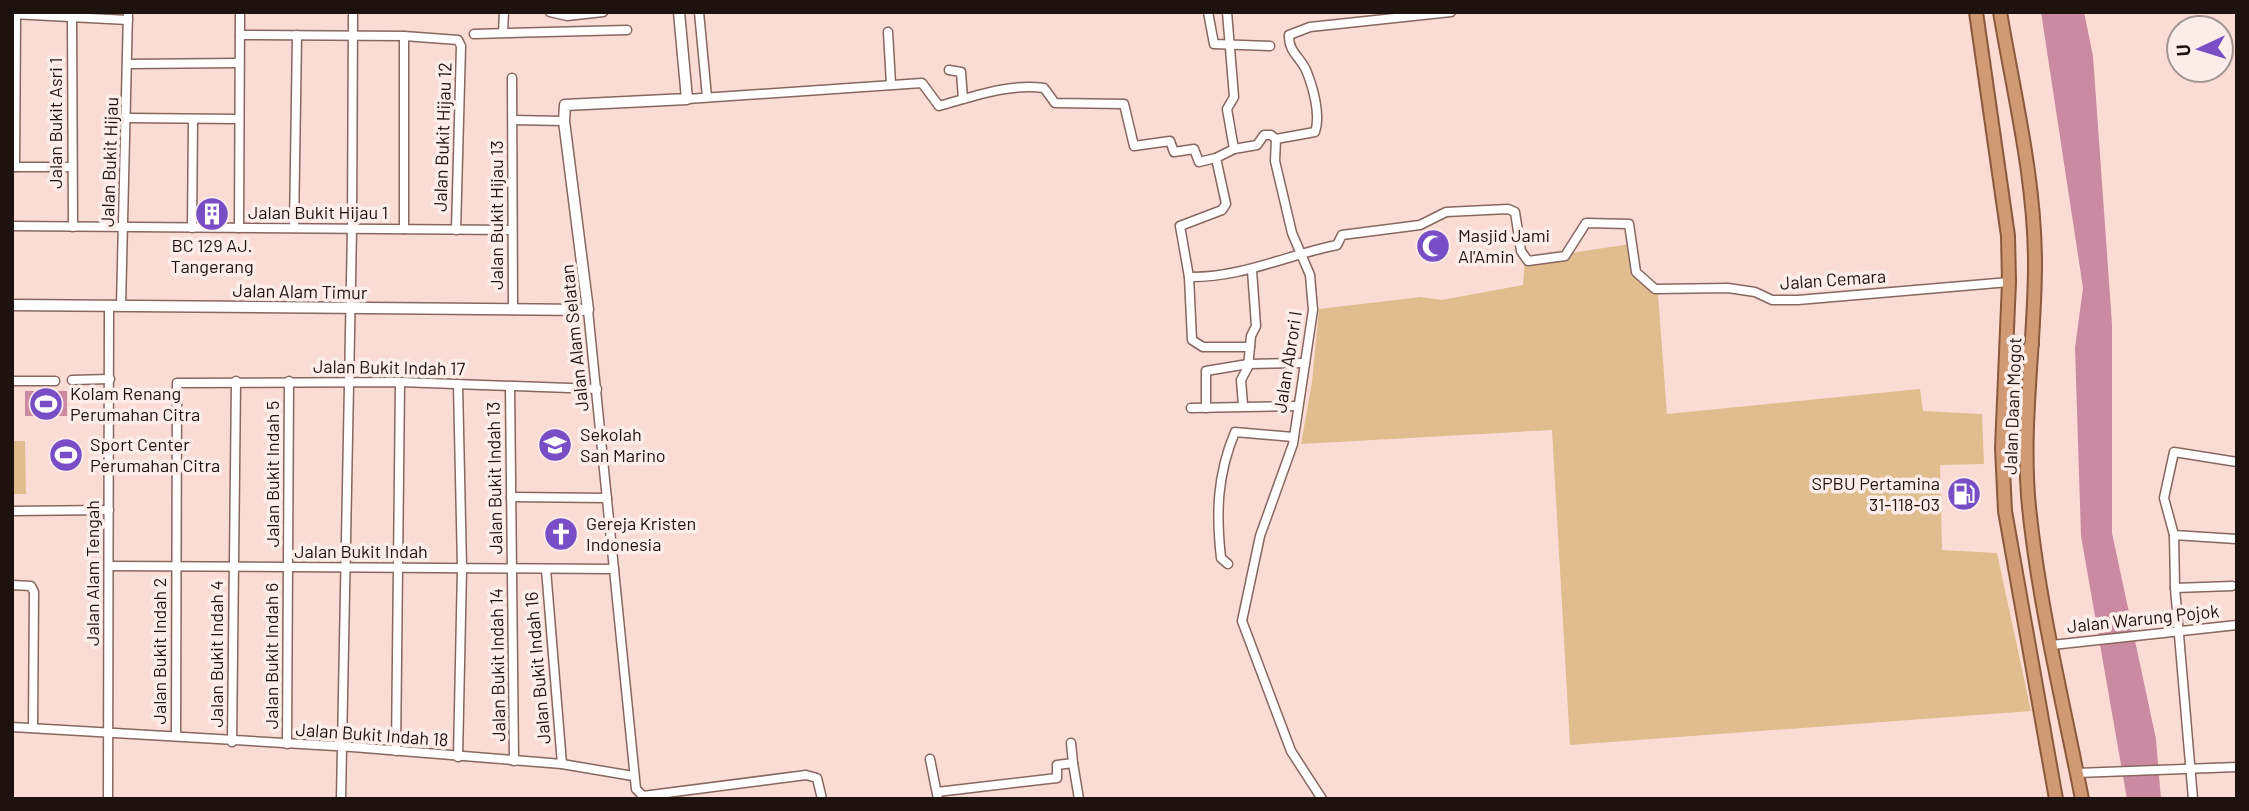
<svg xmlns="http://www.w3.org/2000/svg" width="2249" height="811" viewBox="0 0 2249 811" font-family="Barlow,sans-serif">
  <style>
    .green { fill: #dfbd8f }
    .water { fill: #ca8ba2 }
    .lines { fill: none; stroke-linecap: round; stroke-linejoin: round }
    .minor-casing { stroke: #87675f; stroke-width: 11 }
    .tertiary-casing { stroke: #87675f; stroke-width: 13 }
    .trunk-casing { stroke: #8a5a3b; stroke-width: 16 }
    .minor { stroke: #fff; stroke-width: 8 }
    .tertiary { stroke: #fff; stroke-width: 10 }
    .trunk { stroke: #d09a74; stroke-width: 12 }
    .labels { text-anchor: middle; stroke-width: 7; stroke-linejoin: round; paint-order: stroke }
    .street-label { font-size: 18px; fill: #1e120f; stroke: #fcede9 }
    .poi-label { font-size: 18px; fill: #1e120f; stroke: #fcede9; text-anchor: start }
  </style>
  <rect width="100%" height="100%" fill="#fadcd5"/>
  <!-- green -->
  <g class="green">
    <polygon points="1630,244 1635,275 1658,294 1667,414 1920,389 1923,411 1982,414 1984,464 1940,465 1942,550 1997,553 2031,711 1570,745 1552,430 1301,444 1312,382 1319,309 1421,297 1442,300 1523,285 1525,260"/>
    <polygon points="12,441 25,441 26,494 12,494"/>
  </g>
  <!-- water -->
  <g class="water">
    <polygon points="2041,12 2084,12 2093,56 2112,324 2112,533 2156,739 2161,799 2127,799 2081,536 2075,348 2083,288"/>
    <rect x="25" y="391" width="42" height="25"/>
  </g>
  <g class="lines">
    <!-- minor casing -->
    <g class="minor-casing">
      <g id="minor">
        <polyline points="550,12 567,16 603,12"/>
        <polyline points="699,12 707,97"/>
        <polyline points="1208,12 1214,44 1270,46"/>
        <polyline points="1227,12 1234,97 1227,109 1234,149 1216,158 1226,204 1222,210 1180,226 1189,277 1192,340 1203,347 1250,347"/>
        <polyline points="12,14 128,20"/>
        <polyline points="72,18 73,227"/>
        <polyline points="503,32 504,12"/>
        <polyline points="888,32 891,84"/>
        <polyline points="474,34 627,30"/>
        <polyline points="240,35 404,36 458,40 461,46 456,230"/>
        <polyline points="128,64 239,63"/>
        <polyline points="949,70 961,72 963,99"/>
        <polyline points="512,78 513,310"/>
        <path d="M 687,99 L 922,83 L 939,106 C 972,97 1009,83 1044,88 L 1055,103 L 1124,104 L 1134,146 L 1170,141 L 1174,152 L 1194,149 L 1199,162 L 1216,158"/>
        <polyline points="128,118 239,119"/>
        <polyline points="513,120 564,121"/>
        <polyline points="1234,149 1257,145 1264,135 1271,135 1276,139"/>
        <polyline points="12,167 72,167"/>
        <polyline points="15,167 16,16"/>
        <polyline points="12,226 512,230"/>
        <polyline points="192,228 193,119"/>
        <polyline points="239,228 240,12"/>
        <polyline points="294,228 297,35"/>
        <polyline points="404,229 404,36"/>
        <path d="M 1189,277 C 1241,278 1287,255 1337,245 L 1342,235 L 1420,225 L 1446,212 L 1508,209 L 1515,212 L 1521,251 L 1528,261 L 1565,256 L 1586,223 L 1629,224 L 1636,272 L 1655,289 L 1728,288 L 1755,292 L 1772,300 L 1798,300 L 2009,282"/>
        <polyline points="121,306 128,12"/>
        <polyline points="588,310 636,789 643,796 806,775 817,778 822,799"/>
        <polyline points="72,380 110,379"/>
        <polyline points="12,381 55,381"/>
        <polyline points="458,384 462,568 458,757"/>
        <polyline points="510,387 514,761"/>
        <polyline points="1243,405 1241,380 1248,367 1251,336 1256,326 1252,270"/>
        <polyline points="1191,408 1297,406"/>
        <polyline points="1206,408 1206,371 1248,364 1305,363"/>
        <polyline points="511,497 607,498"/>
        <polyline points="12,511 109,510"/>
        <polyline points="2174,535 2164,498 2174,452 2237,462"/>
        <path d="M 1228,564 L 1221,558 C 1216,513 1217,475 1235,432 L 1293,437"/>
        <polyline points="109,566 614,569"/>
        <polyline points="546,569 562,764"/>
        <polyline points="12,585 31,586 34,592 33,728"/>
        <polyline points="2175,588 2232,586"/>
        <polyline points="2052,645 2237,625"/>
        <polyline points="12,727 352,747 562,764 633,776"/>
        <polyline points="176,736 177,383 400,382 597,389"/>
        <polyline points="232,742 236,381"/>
        <polyline points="1071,743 1073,763"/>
        <polyline points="287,744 289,381"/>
        <polyline points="396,751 400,382"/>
        <polyline points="930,759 938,799"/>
        <polyline points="2077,773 2237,767"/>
        <polyline points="937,792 1057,778 1057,765 1073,763 1079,799"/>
        <polyline points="108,799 109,305"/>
        <polyline points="341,799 352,229 353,12"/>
        <path d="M 1322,799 L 1291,751 L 1242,621 L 1260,536 L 1293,444 L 1313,310 L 1310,275 L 1292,233 L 1275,161 L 1276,139 L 1315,132 C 1321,115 1313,87 1306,70 C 1300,57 1288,51 1289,35 L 1310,27 L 1451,12"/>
        <polyline points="2193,799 2175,588 2174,535 2236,539"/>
      </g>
    </g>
    <!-- tertiary casing -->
    <g class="tertiary-casing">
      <polyline id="tertiary" points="12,305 588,310 564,121 565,105 687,99 679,12"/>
    </g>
    <!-- trunk casing -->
    <g class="trunk-casing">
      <g id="trunk">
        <polyline points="1976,12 2008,236 2009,282 2002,448 2005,511 2056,799"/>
        <path d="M 2000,12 C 2014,95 2035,179 2035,264 C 2035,344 2021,426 2029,507 C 2039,605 2063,702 2082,799"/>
        <polyline points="2007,343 2009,348 2019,354 2029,349 2032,344"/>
      </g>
    </g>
    <!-- minor -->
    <use href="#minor" class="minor"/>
    <!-- tertiary -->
    <use href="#tertiary" class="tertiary"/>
    <!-- trunk -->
    <use href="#trunk" class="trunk"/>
  </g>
  <!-- icons -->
  <defs>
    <g id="building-disc" transform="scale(1.75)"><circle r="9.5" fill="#784dc6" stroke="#fcede9"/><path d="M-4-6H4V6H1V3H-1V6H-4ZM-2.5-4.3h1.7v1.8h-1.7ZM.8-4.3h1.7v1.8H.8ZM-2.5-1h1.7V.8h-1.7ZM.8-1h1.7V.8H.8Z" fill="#fff"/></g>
    <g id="mosque-disc" transform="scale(1.75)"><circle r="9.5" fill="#784dc6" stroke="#fcede9"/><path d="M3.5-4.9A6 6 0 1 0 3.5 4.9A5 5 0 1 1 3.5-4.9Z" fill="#fff"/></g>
    <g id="stadium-disc" transform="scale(1.75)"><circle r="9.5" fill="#784dc6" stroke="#fcede9"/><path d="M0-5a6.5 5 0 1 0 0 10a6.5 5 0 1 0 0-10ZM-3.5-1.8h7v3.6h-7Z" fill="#fff"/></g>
    <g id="school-disc" transform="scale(1.75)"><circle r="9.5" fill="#784dc6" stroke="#fcede9"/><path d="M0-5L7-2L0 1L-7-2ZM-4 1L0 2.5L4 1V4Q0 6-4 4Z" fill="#fff"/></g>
    <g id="fuel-disc" transform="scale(1.75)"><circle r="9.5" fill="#784dc6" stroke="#fcede9"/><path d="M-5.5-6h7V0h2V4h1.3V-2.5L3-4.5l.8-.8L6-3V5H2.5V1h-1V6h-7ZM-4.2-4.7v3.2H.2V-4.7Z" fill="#fff"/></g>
    <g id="church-disc" transform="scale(1.75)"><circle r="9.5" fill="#784dc6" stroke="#fcede9"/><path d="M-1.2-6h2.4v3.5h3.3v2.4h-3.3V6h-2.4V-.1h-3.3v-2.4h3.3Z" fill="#fff"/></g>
  </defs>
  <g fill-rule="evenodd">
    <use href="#building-disc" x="212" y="214"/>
    <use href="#mosque-disc" x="1433" y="246"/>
    <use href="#stadium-disc" x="46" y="404"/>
    <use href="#school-disc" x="555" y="445"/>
    <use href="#stadium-disc" x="66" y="455"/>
    <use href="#fuel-disc" x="1964" y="494"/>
    <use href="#church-disc" x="561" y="534"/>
  </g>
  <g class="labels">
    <!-- street labels -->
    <g class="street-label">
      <text transform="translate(56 123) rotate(-90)" y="6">Jalan Bukit Asri 1</text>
      <text transform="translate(443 137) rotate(-88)" y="6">Jalan Bukit Hijau 12</text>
      <text transform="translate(110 162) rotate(-88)" y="6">Jalan Bukit Hijau</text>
      <text x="318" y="219">Jalan Bukit Hijau 1</text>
      <text transform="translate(497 215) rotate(-90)" y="6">Jalan Bukit Hijau 13</text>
      <text transform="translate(1833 280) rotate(-4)" y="6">Jalan Cemara</text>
      <text transform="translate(300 292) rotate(1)" y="6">Jalan Alam Timur</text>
      <text transform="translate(575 338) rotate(-96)" y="6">Jalan Alam Selatan</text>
      <text transform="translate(1288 362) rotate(-81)" y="6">Jalan Abrori I</text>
      <text transform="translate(389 368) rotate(1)" y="6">Jalan Bukit Indah 17</text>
      <text transform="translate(2013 406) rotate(-88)" y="6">Jalan Daan Mogot</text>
      <text transform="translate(273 474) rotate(-90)" y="6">Jalan Bukit Indah 5</text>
      <text transform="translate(495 478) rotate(-91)" y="6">Jalan Bukit Indah 13</text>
      <text x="361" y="558">Jalan Bukit Indah</text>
      <text transform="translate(93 573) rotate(-90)" y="6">Jalan Alam Tengah</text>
      <text transform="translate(2143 619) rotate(-6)" y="6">Jalan Warung Pojok</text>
      <text transform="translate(160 651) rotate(-90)" y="6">Jalan Bukit Indah 2</text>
      <text transform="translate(217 654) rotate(-90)" y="6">Jalan Bukit Indah 4</text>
      <text transform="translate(272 656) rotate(-90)" y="6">Jalan Bukit Indah 6</text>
      <text transform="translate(498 665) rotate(-91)" y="6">Jalan Bukit Indah 14</text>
      <text transform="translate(538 668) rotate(-95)" y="6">Jalan Bukit Indah 16</text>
      <text transform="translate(372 735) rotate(4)" y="6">Jalan Bukit Indah 18</text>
    </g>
    <!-- poi labels -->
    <g class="poi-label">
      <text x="1458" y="242">Masjid Jami<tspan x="1458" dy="21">Al'Amin</tspan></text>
      <text x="212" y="252" text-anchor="middle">BC 129 AJ.<tspan x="212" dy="21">Tangerang</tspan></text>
      <text x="70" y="400">Kolam Renang<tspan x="70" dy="21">Perumahan Citra</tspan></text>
      <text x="580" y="441">Sekolah<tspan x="580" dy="21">San Marino</tspan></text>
      <text x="90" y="451">Sport Center<tspan x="90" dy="21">Perumahan Citra</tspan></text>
      <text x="1940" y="490" text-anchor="end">SPBU Pertamina<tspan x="1940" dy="21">31-118-03</tspan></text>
      <text x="586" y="530">Gereja Kristen<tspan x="586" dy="21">Indonesia</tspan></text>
    </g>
  </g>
  <!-- border -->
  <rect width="2249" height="811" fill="none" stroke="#1e120f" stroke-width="28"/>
  <!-- north arrow -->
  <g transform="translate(2200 49) rotate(266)"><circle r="33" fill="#fcede9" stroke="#a39592" stroke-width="2"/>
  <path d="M0-5L12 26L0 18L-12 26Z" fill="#784dc6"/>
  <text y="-10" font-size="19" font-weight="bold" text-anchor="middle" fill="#1e120f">U</text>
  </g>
</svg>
